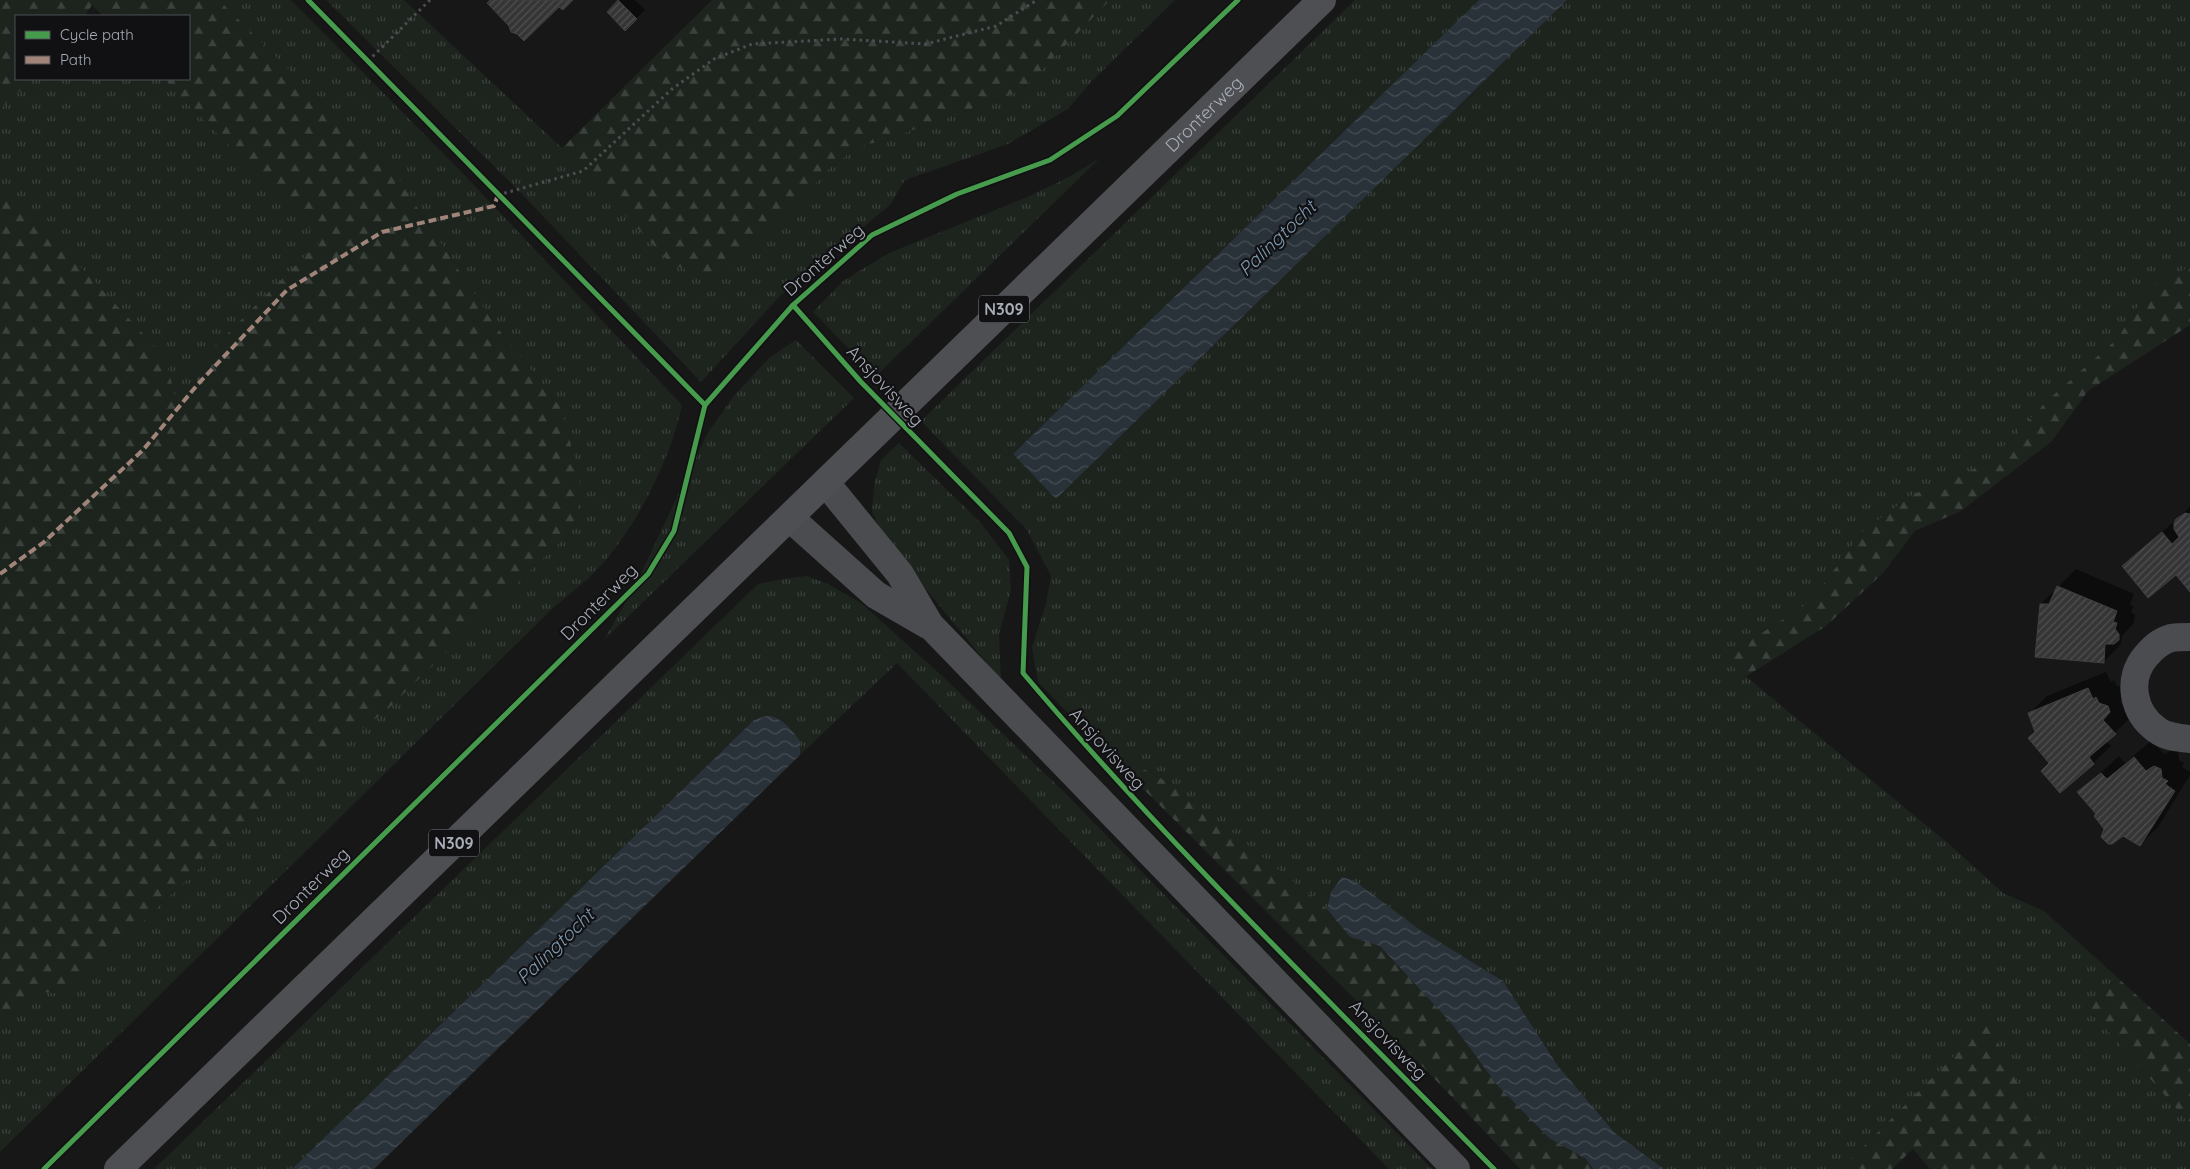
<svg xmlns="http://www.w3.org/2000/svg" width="2190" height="1169" viewBox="0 0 2190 1169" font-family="Quicksand,sans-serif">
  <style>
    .grass { fill: url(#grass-tufts) }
    .forest { fill: url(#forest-firs) }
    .water { fill: url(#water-waves) }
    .shadow { fill: #0007 }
    .building { fill: url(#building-hatch); stroke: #3f4043 }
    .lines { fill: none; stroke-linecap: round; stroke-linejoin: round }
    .path { stroke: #4d4e52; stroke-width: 3; stroke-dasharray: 2.5 4; stroke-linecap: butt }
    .minor { stroke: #4b4c50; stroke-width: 28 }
    .major { stroke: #4d4f52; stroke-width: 28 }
    .quiet { stroke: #a18479; stroke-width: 4; stroke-dasharray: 8 4; stroke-linecap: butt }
    .cycleway-casing { stroke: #111113; stroke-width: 8 }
    .cycleway { stroke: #469c4c; stroke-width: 5 }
    .labels { text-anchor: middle; stroke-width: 4.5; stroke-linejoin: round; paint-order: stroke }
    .shield { fill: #111113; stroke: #7b7e86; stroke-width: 1 }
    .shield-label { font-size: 16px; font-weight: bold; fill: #a8adb8 }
    .street-label { font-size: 18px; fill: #a8adb8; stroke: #111113 }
    .water-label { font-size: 19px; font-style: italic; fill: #7f9bb3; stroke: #111113 }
  </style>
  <defs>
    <pattern id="grass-tufts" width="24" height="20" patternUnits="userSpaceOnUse" patternTransform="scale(1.25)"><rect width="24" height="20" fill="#1d241e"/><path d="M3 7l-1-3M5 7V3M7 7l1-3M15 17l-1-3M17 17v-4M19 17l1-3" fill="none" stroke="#3b413d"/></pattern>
    <pattern id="forest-firs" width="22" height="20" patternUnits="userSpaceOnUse" patternTransform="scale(1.25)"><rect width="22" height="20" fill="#1d241e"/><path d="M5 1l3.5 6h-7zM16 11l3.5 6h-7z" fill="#3b413d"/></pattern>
    <pattern id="water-waves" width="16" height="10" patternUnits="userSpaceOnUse" patternTransform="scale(1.25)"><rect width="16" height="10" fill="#2a3239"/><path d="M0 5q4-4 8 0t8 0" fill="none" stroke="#464d54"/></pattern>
    <pattern id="building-hatch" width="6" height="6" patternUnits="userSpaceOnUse" patternTransform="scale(1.25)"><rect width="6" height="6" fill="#353536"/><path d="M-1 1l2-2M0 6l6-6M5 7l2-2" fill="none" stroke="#4f5051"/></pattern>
  </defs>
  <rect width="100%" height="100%" fill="#171717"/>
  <!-- grass -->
  <g class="grass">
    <path d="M 219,0 L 291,0 L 453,163 L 682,405 C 671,457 640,520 605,561 C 590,579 569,594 551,610 L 0,1152 L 0,1030 L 33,991 L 65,994 L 274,798 L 389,708 L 572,530 L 562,409 L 495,325 L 399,180 Z"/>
    <polygon points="326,0 404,0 562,148 672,265 804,197 826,171 857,147 885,140 1021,91 1110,0 1175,0 1090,83 1068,109 1008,144 905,180 890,205 780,296 701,382 519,191"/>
    <polygon points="1355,0 1479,0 1013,454 1056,499 1567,0 2190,0 2190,267 2151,285 2118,338 2049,399 1988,463 1914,494 1863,531 1810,602 1735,650 1726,660 1949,844 2003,893 2044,911 2118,978 2086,1006 2190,1124 2190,1169 2059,1169 1988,1023 1841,1169 1664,1169 1615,1133 1558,1066 1503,981 1420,930 1355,881 1331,892 1327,909 1173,785 1099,745 1038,682 1032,647 1046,604 1051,576 1027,530 921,421"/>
    <polygon points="33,79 164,79 322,240 194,367 198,384 178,409 165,357 0,181 0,109"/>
    <polygon points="1099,159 876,376 813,312 843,281 889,253 1025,198 1065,179"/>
    <polygon points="796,340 854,398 604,640 636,584 707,434 733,397 770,357"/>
    <polygon points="899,443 980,522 1009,560 1011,590 999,634 1001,680 886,541 872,512 874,485 881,460"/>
    <polygon points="807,576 828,584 861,603 941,675 1064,792 1432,1169 1389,1169 897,663 800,755 800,741 754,720 292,1169 154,1169 758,584 783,579"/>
  </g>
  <!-- forest -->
  <g class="forest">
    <polygon points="0,0 219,0 399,180 495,325 562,409 582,489 572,530 389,708 274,798 65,994 33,991 0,1030 0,181 165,357 178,408 198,384 194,367 321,240 164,79 189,79 189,16 103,16 92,5 85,16 16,16 16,79 33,79 0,109"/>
    <polygon points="712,0 1110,0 1021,91 885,140 857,147 826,171 804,197 729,270 702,273 672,265 562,148"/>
    <polygon points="2190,267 2190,325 2088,391 2052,441 1961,511 1915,531 1883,573 1826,626 1745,677 1726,660 1735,650 1810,602 1863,531 1914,494 1988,463 2049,399 2118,338 2151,285"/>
    <polygon points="1099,745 1173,785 1327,909 1350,937 1380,946 1452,1024 1498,1086 1549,1138 1586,1159 1593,1169 1520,1169 1431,1075"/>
    <polygon points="2118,978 2190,1044 2190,1124 2086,1006"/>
    <polygon points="1988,1022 2059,1169 1930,1169 1913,1149 1892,1169 1841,1169"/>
  </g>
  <!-- water -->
  <g class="water">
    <polygon points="1479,0 1567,0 1056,499 1013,454"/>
    <path d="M 766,716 C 781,716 791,729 800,741 L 800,755 L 374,1169 L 292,1169 L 754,720 Z"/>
    <polygon points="1342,877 1355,881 1420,930 1503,981 1558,1066 1615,1133 1664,1169 1593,1169 1586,1159 1549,1138 1498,1086 1452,1024 1380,946 1350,937 1327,909 1331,892"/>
  </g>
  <!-- shadow -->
  <g class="shadow">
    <polygon points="620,0 635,0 645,10 625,29 609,12"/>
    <polygon points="2190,507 2190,590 2176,573 2123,567"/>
    <polygon points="2076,569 2134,594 2130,605 2134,606 2131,612 2135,615 2134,623 2122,636 2121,644 2104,662 2041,604"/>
    <polygon points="2106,672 2111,682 2114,680 2117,686 2124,687 2126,696 2120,702 2132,716 2106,741 2111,746 2093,763 2050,763 2029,714 2047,696"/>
    <polygon points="2152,740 2164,754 2174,749 2178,751 2179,760 2184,763 2182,767 2190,772 2190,775 2158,827 2140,845 2123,834 2106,828 2097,814 2079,793 2119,756 2125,763"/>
  </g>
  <!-- building -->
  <g class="building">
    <polygon points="490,0 573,0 563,10 559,7 524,41 517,34 511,32 509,26 487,3"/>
    <polygon points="618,0 637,19 625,31 607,12"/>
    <polygon points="2185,513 2190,514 2190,592 2176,575 2148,598 2122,566 2162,532 2172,544 2179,537 2174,529 2174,523 2176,519"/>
    <polygon points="2057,586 2117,611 2113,622 2117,623 2115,629 2119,634 2119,640 2114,644 2105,644 2104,663 2035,657 2040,604 2049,604"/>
    <polygon points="2088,688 2093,699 2096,697 2099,703 2108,706 2110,712 2103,720 2116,734 2089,757 2094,764 2060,793 2041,771 2049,763 2028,738 2035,732 2028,713"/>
    <polygon points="2134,757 2146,771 2154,766 2161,769 2162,778 2168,781 2165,784 2175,791 2140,846 2123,836 2112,844 2108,844 2101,837 2104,829 2094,816 2096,814 2077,792 2101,773 2107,779"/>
  </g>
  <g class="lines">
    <!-- path -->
    <g class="path">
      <polyline points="368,61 430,0"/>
      <polyline points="498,195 583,171 672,89 714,59 752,44 842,39 926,44 996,26 1037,0"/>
    </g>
    <!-- minor -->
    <g class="minor">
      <polyline points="826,483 900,574 930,625 1456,1169"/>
      <polyline points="790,518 876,595 928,625"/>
      <path d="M 2190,637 C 2184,637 2176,637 2171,638 C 2160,641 2153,648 2146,656 C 2126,679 2133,713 2157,730 C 2166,737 2179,738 2190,739"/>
    </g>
    <!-- major -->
    <path class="major" id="s1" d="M 118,1169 L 1322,0"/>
    <!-- quiet -->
    <polyline class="quiet" points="0,574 44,542 143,450 198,384 287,290 382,232 494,206 498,195"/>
    <!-- cycleway casing -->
    <g class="cycleway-casing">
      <g id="cycleway">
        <polyline points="308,0 705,405"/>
        <path d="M 793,305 L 861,382 L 1009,533 L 1027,567 L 1023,673 C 1170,847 1335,1006 1494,1169"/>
        <polyline points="44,1169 648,574 674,531 705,405 793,305 872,235 957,194 1050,160 1117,116 1238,0"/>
      </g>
    </g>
    <!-- cycleway -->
    <use href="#cycleway" class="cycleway"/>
  </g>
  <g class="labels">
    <!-- shield labels -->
    <g class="shield">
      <rect x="979" y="295.5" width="50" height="27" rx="4"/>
      <rect x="429" y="829.5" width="50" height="27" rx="4"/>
    </g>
    <g class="shield-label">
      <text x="1004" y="315">N309</text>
      <text x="454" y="849">N309</text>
    </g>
    <!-- street labels -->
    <g class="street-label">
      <text dy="6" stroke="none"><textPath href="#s1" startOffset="1514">Dronterweg</textPath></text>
      <text transform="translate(824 260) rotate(-41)" y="6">Dronterweg</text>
      <text transform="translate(885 386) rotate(47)" y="6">Ansjovisweg</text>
      <text transform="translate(599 602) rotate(-45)" y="6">Dronterweg</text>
      <text transform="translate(1107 749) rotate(48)" y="6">Ansjovisweg</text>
      <text transform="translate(311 886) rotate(-45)" y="6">Dronterweg</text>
      <text transform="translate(1388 1040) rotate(46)" y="6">Ansjovisweg</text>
    </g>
    <!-- water labels -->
    <g class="water-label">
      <text transform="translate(1277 238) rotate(-44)" y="7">Palingtocht</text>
      <text transform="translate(555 946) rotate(-44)" y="7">Palingtocht</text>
    </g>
  </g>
  <!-- legend -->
  <rect x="15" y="15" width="175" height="65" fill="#111113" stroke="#4d4f55"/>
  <rect x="25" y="31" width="25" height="8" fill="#469c4c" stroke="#4d4f55"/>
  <text x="60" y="40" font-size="15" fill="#a8adb8">Cycle path</text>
  <rect x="25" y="56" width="25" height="8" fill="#a18479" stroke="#4d4f55"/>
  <text x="60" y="65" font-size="15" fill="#a8adb8">Path</text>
</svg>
